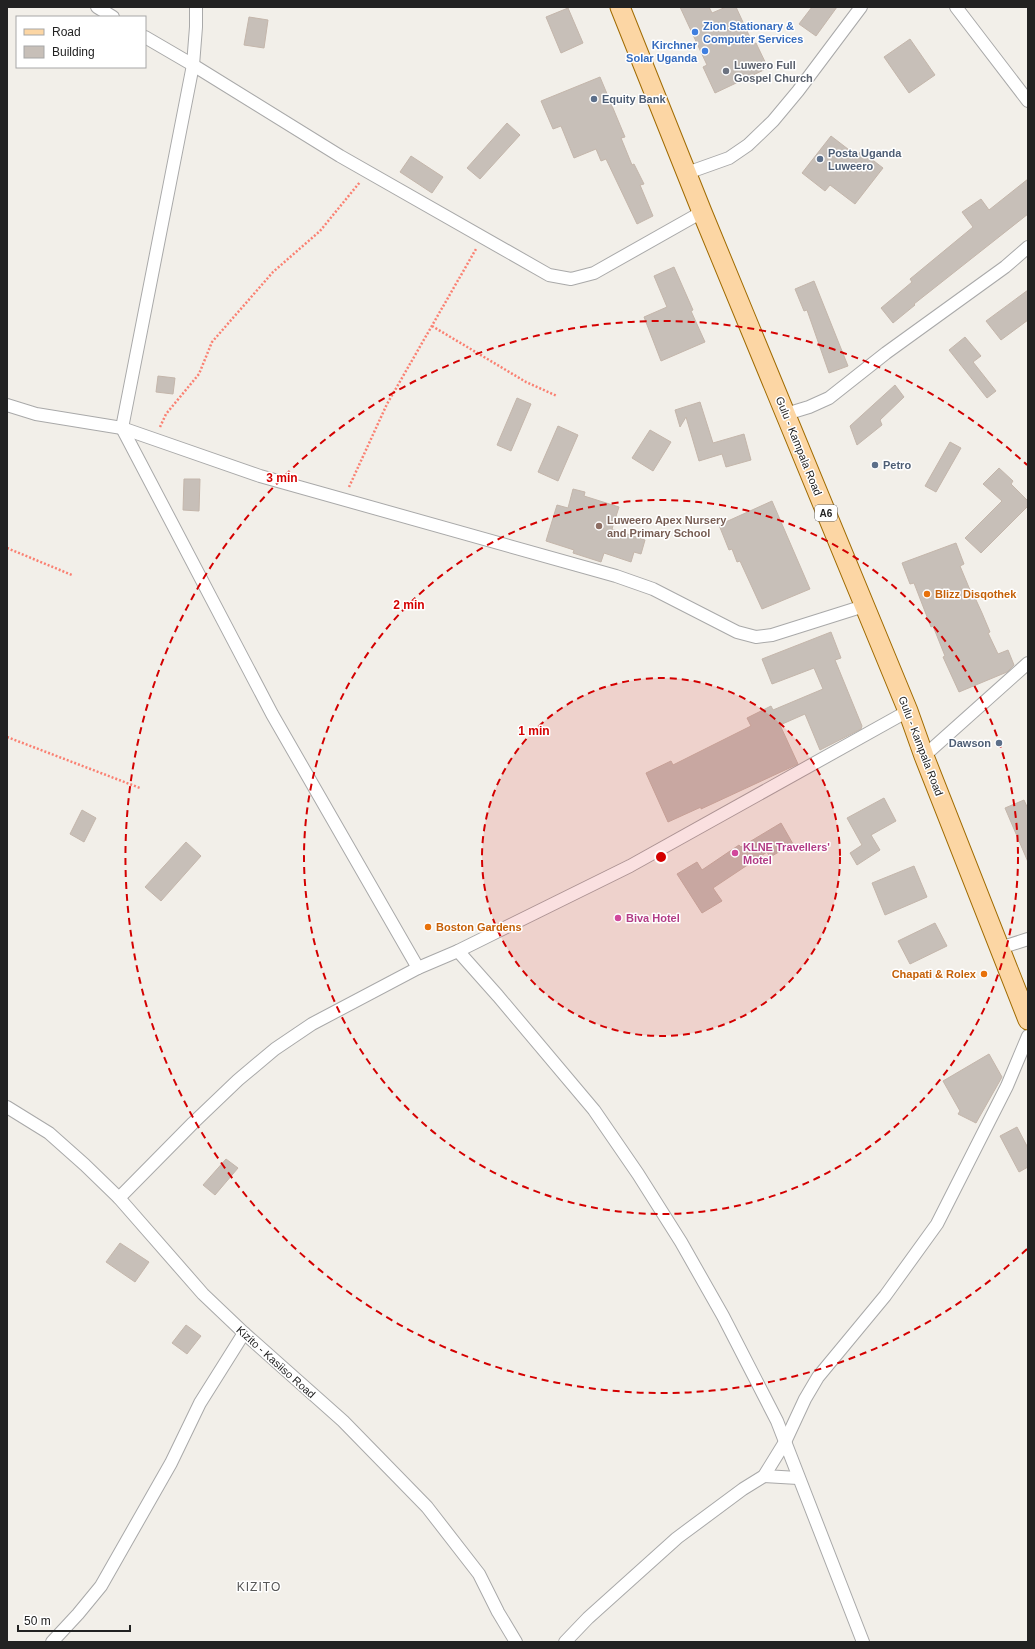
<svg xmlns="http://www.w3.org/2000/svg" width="1035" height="1649" viewBox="0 0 1035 1649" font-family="Helvetica,sans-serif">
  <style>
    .building { fill: #c7bfb8; stroke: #c4b6ab }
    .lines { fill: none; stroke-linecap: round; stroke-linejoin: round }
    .street-casing { stroke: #a9a9a9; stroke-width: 14 }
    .primary-casing { stroke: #a06b00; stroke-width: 21 }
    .path { stroke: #fa8072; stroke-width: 2.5; stroke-dasharray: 2 2; stroke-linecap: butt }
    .street { stroke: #fff; stroke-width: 12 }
    .primary { stroke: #fcd6a4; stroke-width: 19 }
    .ring { fill: none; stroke: #d40000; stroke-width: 2; stroke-dasharray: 7 5 }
    .shop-dot { fill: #3f7fe0; stroke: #fff; stroke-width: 1.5 }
    .worship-dot { fill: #6b7280; stroke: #fff; stroke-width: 1.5 }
    .service-dot { fill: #5c6f8a; stroke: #fff; stroke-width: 1.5 }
    .education-dot { fill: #8d6e63; stroke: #fff; stroke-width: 1.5 }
    .food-dot { fill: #e8710a; stroke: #fff; stroke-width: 1.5 }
    .hotel-dot { fill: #d1479c; stroke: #fff; stroke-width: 1.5 }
    .labels { text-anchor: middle; stroke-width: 3; stroke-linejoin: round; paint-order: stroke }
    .shield { fill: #fff; stroke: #646464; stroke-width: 1 }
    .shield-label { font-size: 10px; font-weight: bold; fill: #222 }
    .shop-label { font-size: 11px; font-weight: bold; fill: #366cbe; stroke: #fff; text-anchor: start }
    .worship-label { font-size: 11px; font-weight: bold; fill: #5b616d; stroke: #fff; text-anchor: start }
    .service-label { font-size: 11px; font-weight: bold; fill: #4e5e75; stroke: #fff; text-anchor: start }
    .street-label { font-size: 11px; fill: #222; stroke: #fff }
    .education-label { font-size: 11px; font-weight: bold; fill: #785e54; stroke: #fff; text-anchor: start }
    .food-label { font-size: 11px; font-weight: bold; fill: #c56008; stroke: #fff; text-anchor: start }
    .hotel-label { font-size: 11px; font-weight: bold; fill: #b23c85; stroke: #fff; text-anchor: start }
    .neighbourhood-label { font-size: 12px; letter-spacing: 1px; fill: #555; stroke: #fff }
    .centre { fill: #d40000; stroke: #fff; stroke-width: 2 }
    .ring-label { font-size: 12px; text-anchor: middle; font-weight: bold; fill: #d40000; stroke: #fff; stroke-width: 3; stroke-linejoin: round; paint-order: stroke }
  </style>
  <rect width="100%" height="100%" fill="#f2efe9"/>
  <!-- building -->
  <g class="building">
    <polygon points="680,7 709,7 712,13 726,7 736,7 753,44 756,43 768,68 715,93 703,67 707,65"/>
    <polygon points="812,7 837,7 816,36 799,24"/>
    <polygon points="568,8 583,43 561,53 546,17"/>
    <polygon points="249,17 268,20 264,48 244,45"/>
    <polygon points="910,39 935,75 909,93 884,57"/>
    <polygon points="600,77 625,137 621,138 632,165 634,164 644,184 640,185 653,216 637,224 606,159 601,161 596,149 574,158 561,126 553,129 541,101"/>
    <polygon points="507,123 520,135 480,179 467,168"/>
    <polygon points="831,136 857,156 861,151 883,168 855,204 830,185 825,191 802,173"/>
    <polygon points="411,156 443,177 432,193 400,172"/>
    <polygon points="1028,179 1028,214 914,304 915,305 893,323 881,308 912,282 910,279 973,227 962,212 981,199 989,210"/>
    <polygon points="674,267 693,310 691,311 705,342 661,361 644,317 667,307 654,276"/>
    <polygon points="814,281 848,366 829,373 807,310 804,311 795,289"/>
    <polygon points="1028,290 1028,320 1001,340 986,321"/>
    <polygon points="965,337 981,356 973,362 996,391 987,398 949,350"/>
    <polygon points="158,376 175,378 173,394 156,392"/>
    <polygon points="895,385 904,397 880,420 882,425 857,445 850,426"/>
    <polygon points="517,398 531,404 511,451 497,445"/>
    <polygon points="700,402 713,443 744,434 751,460 726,467 722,454 699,461 686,417 680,427 675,410"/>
    <polygon points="558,426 578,435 558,481 538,472"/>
    <polygon points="650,430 671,442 653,471 632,458"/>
    <polygon points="950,442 961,448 936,492 925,486"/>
    <polygon points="999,468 1013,481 1011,484 1028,501 1028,506 981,553 965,538 1002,501 983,484"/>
    <polygon points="184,479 200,479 199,511 183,510"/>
    <polygon points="573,489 585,492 584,496 619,507 612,529 645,540 641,554 634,552 631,562 604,553 601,562 573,553 574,550 546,541 557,505 568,508"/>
    <polygon points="772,501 810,589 762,609 740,561 737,562 732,549 729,550 719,525"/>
    <polygon points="956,543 964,564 960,566 970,590 971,589 982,613 990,632 988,633 998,654 1008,650 1014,665 1007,672 959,692 943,657 945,656 933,626 931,627 914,583 910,584 902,563"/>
    <polygon points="831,632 841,658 835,660 862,726 861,729 820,750 805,714 780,725 798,764 701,809 701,807 668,822 646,773 671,761 673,765 751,726 747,718 771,706 773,710 823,689 814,668 772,684 762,659"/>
    <polygon points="884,798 896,821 871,835 880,850 857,865 850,853 862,845 847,818"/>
    <polygon points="1024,800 1028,809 1028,862 1005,808"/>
    <polygon points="82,810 96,818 84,842 70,834"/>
    <polygon points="781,823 793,844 770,857 767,852 713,888 722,901 702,913 677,874 697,862 702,870 739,845 741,847"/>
    <polygon points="186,842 201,856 161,901 145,887"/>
    <polygon points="914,866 927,897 885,915 872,883"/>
    <polygon points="935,923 947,946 910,964 898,941"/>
    <polygon points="989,1054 1002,1077 976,1123 958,1114 960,1111 943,1081"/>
    <polygon points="1017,1127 1028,1148 1028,1167 1019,1172 1000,1136"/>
    <polygon points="226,1159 238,1168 215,1195 203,1185"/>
    <polygon points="120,1243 149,1262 135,1282 106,1262"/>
    <polygon points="186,1325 201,1336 187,1354 172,1343"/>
  </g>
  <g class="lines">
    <!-- street casing -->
    <g class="street-casing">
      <g id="street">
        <polyline points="97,7 113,17"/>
        <polyline points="196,7 196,27 193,65 122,428 272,714 418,968"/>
        <polyline points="956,7 1028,101"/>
        <polyline points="145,37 193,65 340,156 549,275 571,279 594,273 702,212"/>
        <polyline points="687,173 729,158 748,145 773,121 798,91 861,7"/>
        <polyline points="7,405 36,414 122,428 260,476 616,576 653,589 737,632 756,637 772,635 864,606"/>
        <polyline points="786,414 809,407 829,398 886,353 1005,267 1028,247"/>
        <polyline points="924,756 1028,663"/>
        <polyline points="1000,948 1028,939"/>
        <polyline points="458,951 498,996 594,1110 638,1174 681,1242 723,1316 777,1421 863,1642"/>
        <polyline points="7,1107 49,1133 85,1165 119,1198 203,1294 244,1333 343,1421 427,1507 479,1574 498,1612 516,1642"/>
        <polyline points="119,1198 193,1123 238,1080 275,1049 312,1024 418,968 458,951 630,866 908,711"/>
        <polyline points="764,1476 798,1478"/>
        <polyline points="52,1642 78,1614 101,1586 171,1463 200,1403 244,1333"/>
        <polyline points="565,1642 588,1618 677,1538 743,1489 764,1476 785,1442 805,1399 818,1377 885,1296 937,1224 1007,1086 1028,1036"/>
      </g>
    </g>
    <!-- primary casing -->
    <g class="primary-casing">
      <polyline id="primary" points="620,7 702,212 908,711 924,756 1028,1020"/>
    </g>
    <!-- path -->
    <g class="path">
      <polyline points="432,326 526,382 557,396"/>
      <polyline points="160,427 166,414 199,374 212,342 273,272 320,231 360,182"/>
      <polyline points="349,487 387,404 476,249"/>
      <polyline points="7,548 72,575"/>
      <polyline points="7,737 140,788"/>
    </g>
    <!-- street -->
    <use href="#street" class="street"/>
    <!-- primary -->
    <use href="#primary" class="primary"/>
  </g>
  <!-- distance rings -->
  <circle cx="661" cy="857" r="179" fill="#d40000" fill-opacity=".12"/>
  <g class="ring">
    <circle cx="661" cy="857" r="179"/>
    <circle cx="661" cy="857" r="357"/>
    <path d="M1027 1249A536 536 0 1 1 1027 465"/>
  </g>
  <!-- markers -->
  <g class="shop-dot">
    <circle cx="695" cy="32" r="4"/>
    <circle cx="705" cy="51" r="4"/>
  </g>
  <circle class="worship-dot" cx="726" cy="71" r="4"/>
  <g class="service-dot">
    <circle cx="594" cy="99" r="4"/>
    <circle cx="820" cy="159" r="4"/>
    <circle cx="875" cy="465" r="4"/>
    <circle cx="999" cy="743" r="4"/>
  </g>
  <circle class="education-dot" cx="599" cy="526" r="4"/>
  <g class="food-dot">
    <circle cx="927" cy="594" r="4"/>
    <circle cx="428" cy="927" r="4"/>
    <circle cx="984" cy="974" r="4"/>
  </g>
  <g class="hotel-dot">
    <circle cx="735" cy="853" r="4"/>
    <circle cx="618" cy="918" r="4"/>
  </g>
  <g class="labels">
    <!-- shield labels -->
    <rect class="shield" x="815" y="505" width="22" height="16" rx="3"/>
    <g class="shield-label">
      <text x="826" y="517">A6</text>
    </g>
    <!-- shop labels -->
    <g class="shop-label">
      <text x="703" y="30">Zion Stationary &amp;<tspan x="703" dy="13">Computer Services</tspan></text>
      <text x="697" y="49" text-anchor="end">Kirchner<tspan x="697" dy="13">Solar Uganda</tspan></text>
    </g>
    <!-- worship labels -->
    <g class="worship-label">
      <text x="734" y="69">Luwero Full<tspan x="734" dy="13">Gospel Church</tspan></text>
    </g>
    <!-- service labels -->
    <g class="service-label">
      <text x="602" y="103">Equity Bank</text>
      <text x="828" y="157">Posta Uganda<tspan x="828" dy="13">Luweero</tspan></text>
      <text x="883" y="469">Petro</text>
      <text x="991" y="747" text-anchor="end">Dawson</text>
    </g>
    <!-- street labels -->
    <g class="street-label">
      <text transform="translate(799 446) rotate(68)" y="4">Gulu - Kampala Road</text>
      <text transform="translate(921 746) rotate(69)" y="4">Gulu - Kampala Road</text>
      <text transform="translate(276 1362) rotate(42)" y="4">Kizito - Kasiiso Road</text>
    </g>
    <!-- education labels -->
    <g class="education-label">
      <text x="607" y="524">Luweero Apex Nursery<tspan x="607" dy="13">and Primary School</tspan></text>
    </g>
    <!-- food labels -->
    <g class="food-label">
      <text x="935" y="598">Blizz Disqothek</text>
      <text x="436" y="931">Boston Gardens</text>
      <text x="976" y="978" text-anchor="end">Chapati &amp; Rolex</text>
    </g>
    <!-- hotel labels -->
    <g class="hotel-label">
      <text x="743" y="851">KLNE Travellers'<tspan x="743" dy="13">Motel</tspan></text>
      <text x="626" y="922">Biva Hotel</text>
    </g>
    <!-- neighbourhood labels -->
    <g class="neighbourhood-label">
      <text x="259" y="1591">KIZITO</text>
    </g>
  </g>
  <circle cx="661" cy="857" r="6" class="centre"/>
  <g class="ring-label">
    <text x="282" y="482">3 min</text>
    <text x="409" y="609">2 min</text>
    <text x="534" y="735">1 min</text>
  </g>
  <!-- border -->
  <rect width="1035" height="1649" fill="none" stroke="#222222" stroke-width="16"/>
  <!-- legend -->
  <rect x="16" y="16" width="130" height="52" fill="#ffffff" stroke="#a7a7a7"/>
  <rect x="24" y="29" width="20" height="6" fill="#fcd6a4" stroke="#a7a7a7"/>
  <text x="52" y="36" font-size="12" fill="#222222">Road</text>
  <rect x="24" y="46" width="20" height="12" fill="#c7bfb8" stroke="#a7a7a7"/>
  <text x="52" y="56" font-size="12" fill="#222222">Building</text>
  <!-- scale -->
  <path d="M18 1625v6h112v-6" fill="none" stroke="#222222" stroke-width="2"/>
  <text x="24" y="1625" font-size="12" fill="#222222" stroke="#ffffff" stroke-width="3" paint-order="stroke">50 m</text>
</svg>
